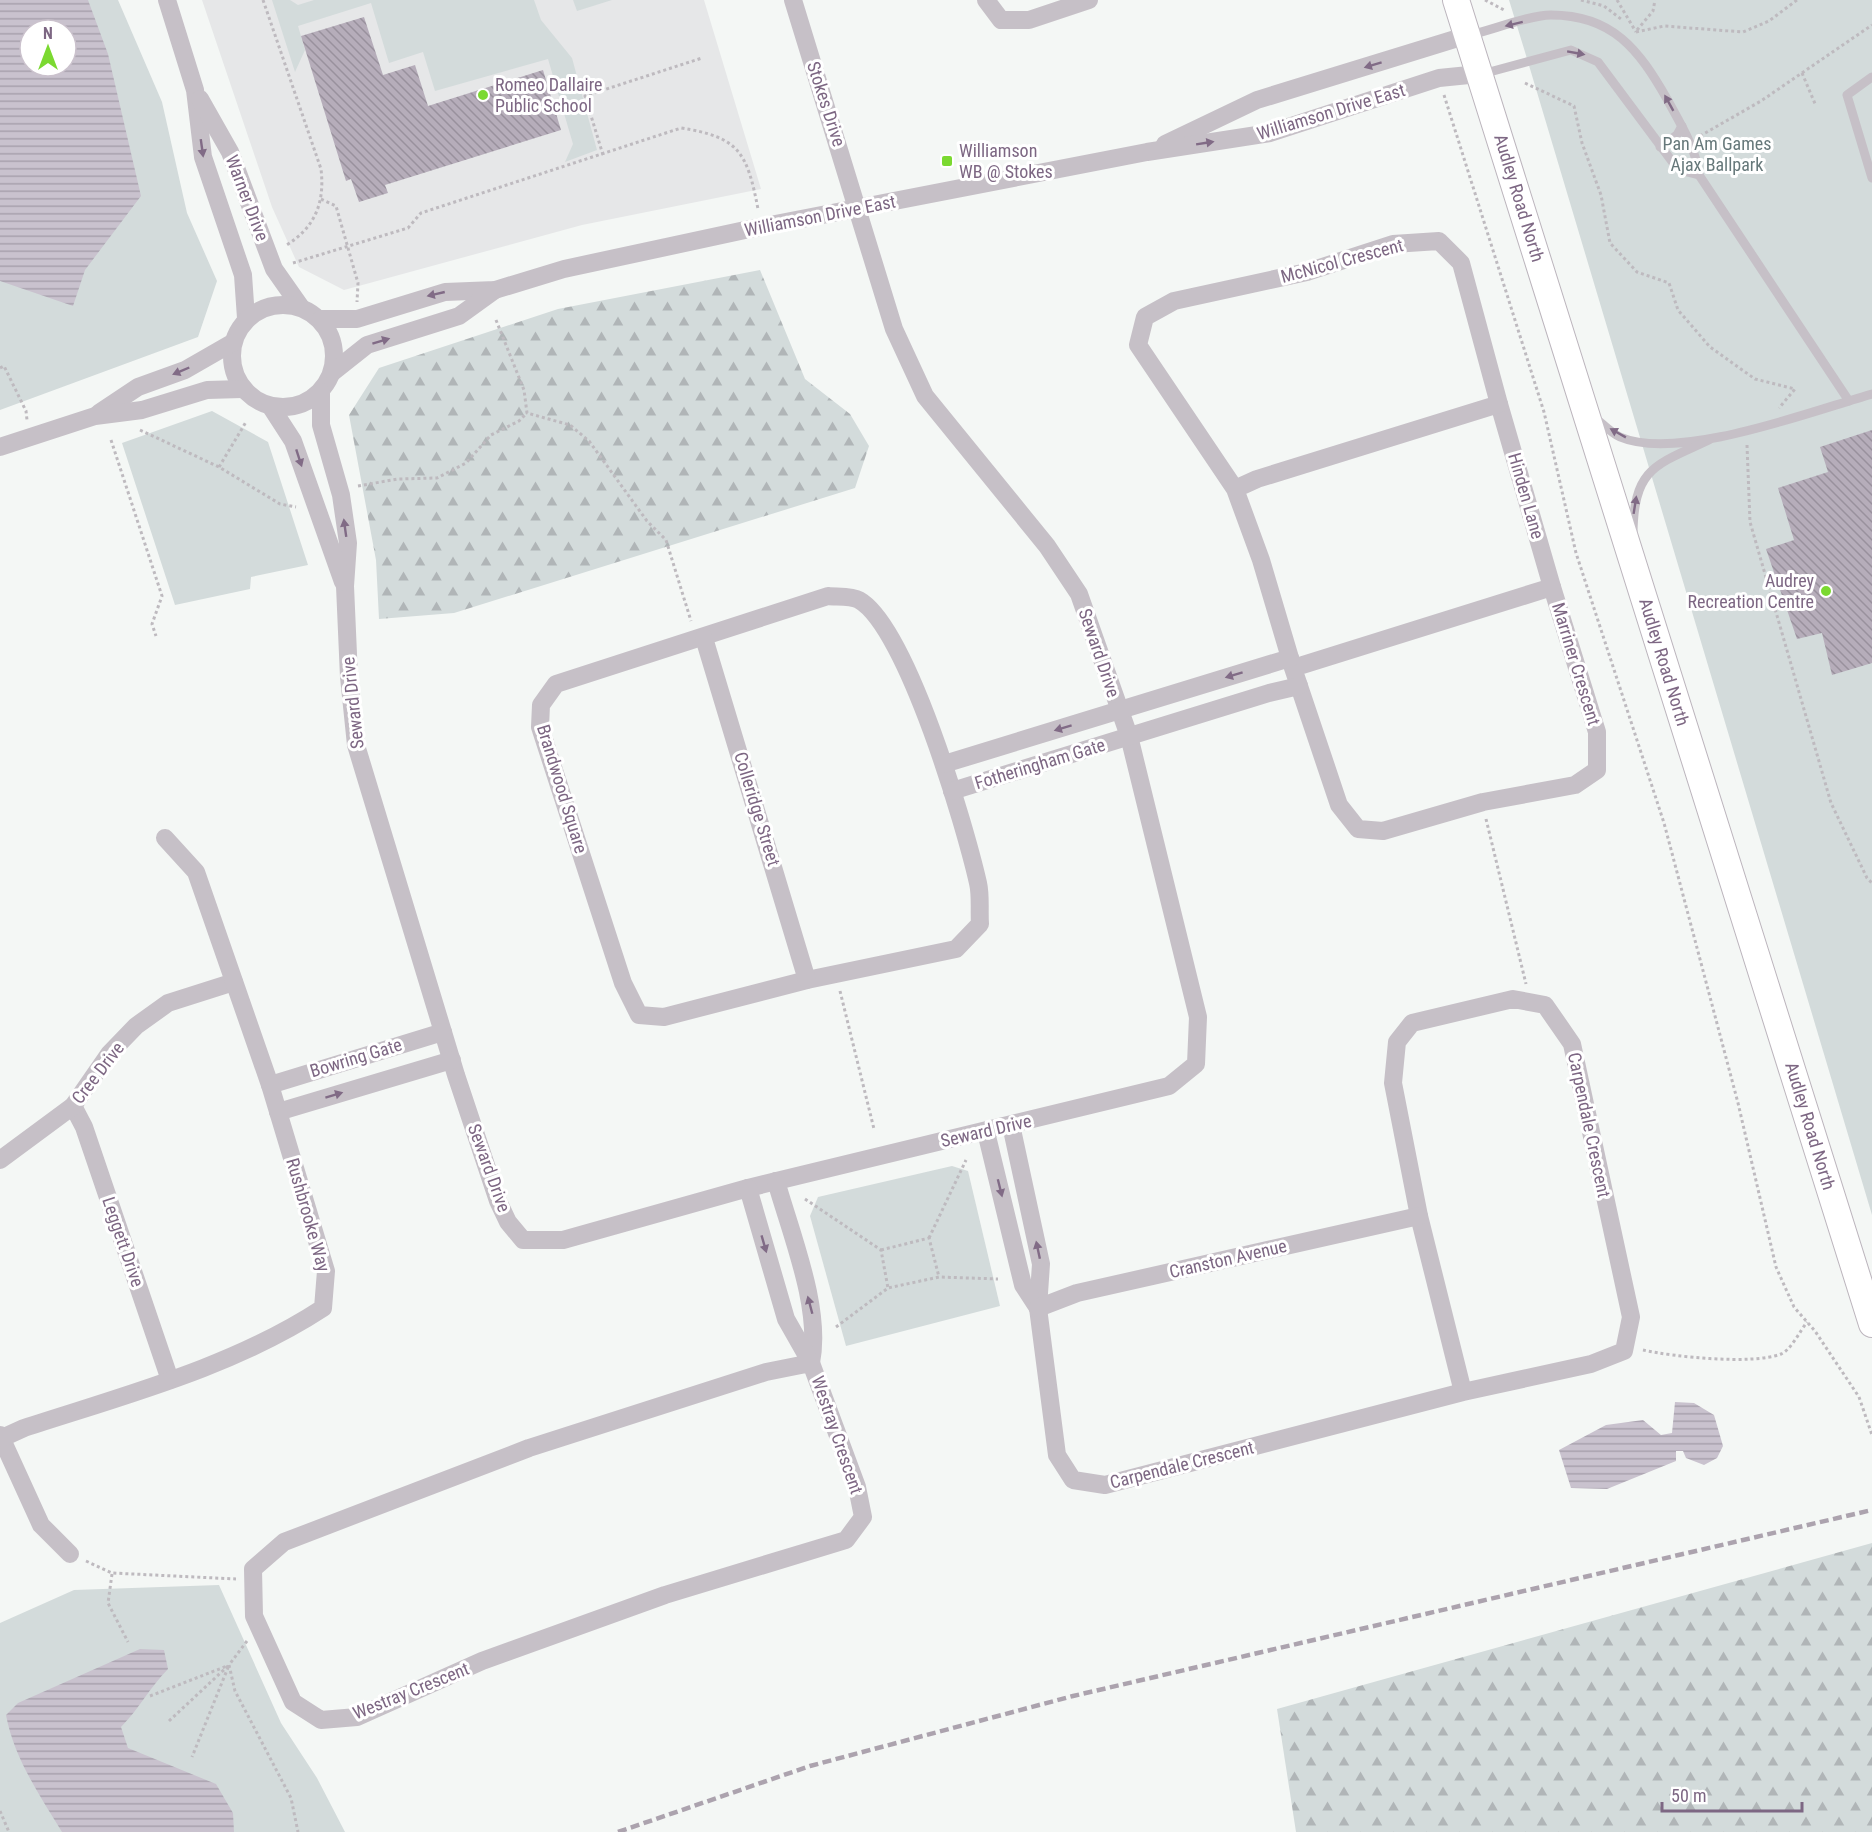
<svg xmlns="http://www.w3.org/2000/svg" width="1872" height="1832" viewBox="0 0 1872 1832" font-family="'Roboto Condensed',sans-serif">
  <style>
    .built { fill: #e6e7e8 }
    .green { fill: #d3dbdb; fill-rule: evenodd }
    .forest { fill: url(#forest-firs) }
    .water { fill: url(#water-rules); fill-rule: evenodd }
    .building { fill: url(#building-back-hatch) }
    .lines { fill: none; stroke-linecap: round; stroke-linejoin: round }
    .secondary-casing { stroke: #bcb5bd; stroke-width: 28 }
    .path { stroke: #bebabf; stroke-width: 3; stroke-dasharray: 3 3; stroke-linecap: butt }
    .lane { stroke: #c6c0c7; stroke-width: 9 }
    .street { stroke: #c6c0c7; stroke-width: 18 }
    .secondary { stroke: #fff; stroke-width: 26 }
    .rail { stroke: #aca3ae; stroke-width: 4.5; stroke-dasharray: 9 4.5; stroke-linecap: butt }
    .oneway { fill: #816b86 }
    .poi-dot { fill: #7bd931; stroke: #fff; stroke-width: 2 }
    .labels { text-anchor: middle; stroke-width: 6; stroke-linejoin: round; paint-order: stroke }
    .poi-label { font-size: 18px; fill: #7d6783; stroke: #fff; text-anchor: start }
    .street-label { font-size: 18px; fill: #7d6783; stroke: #fff }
    .park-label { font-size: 18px; fill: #66787a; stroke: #fff }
  </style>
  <defs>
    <pattern id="forest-firs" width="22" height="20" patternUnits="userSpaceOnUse" patternTransform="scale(1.5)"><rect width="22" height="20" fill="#d3dbdb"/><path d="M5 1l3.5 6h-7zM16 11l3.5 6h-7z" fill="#b0b5b7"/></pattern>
    <pattern id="water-rules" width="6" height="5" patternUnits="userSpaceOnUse" patternTransform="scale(1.5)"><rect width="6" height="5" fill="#c9c2ce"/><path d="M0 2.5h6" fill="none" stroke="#a8a1ad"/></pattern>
    <pattern id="building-back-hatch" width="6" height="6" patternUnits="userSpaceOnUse" patternTransform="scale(1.5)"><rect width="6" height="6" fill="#b6adba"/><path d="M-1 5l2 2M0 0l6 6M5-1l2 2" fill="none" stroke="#99919d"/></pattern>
  </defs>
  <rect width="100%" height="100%" fill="#f4f7f5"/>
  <!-- built -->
  <polygon class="built" points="202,0 704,0 761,189 582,225 344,290 299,267 272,207"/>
  <!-- green -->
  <g class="green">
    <path d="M 0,0 L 118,0 L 162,102 L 187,213 L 217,281 L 198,337 L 0,410 ZM 30,30 L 66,30 L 66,66 L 30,66 Z"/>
    <polygon points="272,0 290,0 298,5 314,0 534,0 541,20 572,58 597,150 565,162 573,144 548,59 435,91 423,52 389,63 371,3 298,26 305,50 295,72"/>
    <polygon points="573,0 612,0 577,11"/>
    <polygon points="1509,0 1872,0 1872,1215 1525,52"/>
    <polygon points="212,411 268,442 308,565 251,577 250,589 175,605 122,443"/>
    <polygon points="952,1166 968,1171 1000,1306 846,1346 810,1216 818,1197"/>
    <polygon points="219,1585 281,1723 317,1778 345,1832 0,1832 0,1623 74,1590"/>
  </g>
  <!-- forest -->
  <g class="forest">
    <polygon points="760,270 805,379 850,414 869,446 855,488 454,613 379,619 376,560 349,415 379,368 558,309"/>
    <polygon points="1872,1543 1872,1832 1296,1832 1277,1709"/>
  </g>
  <!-- water -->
  <g class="water">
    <path d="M 0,0 L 88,0 L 108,54 L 141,196 L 85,270 L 73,306 L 0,281 ZM 30,30 L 66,30 L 66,66 L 30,66 Z"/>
    <polygon points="1675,1402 1694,1403 1714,1415 1723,1446 1717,1458 1704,1465 1686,1458 1683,1451 1676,1451 1676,1461 1607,1489 1571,1488 1559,1450 1606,1425 1643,1420 1661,1435 1672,1433"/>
    <path d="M 140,1649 L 164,1650 L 168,1669 C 150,1687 139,1709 121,1727 L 128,1748 L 216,1784 L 233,1813 L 234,1832 L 62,1832 C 40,1796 14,1758 6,1715 L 18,1703 Z"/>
  </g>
  <!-- building -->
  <g class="building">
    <polygon points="364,17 383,75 415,65 428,106 543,70 561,130 385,185 388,193 359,202 351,179 346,181 301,36"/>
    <polygon points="1872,430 1872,663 1832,675 1822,633 1797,639 1766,549 1794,540 1778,488 1828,472 1820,447"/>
  </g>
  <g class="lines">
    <!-- secondary casing -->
    <g class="secondary-casing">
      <polyline id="secondary" points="1456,0 1872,1324"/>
    </g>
    <!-- path -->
    <g class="path">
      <path d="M 263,0 L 321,169 C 325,203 315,228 285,246"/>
      <polyline points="1485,0 1504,10"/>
      <polyline points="1581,0 1604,6 1621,19"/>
      <polyline points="1617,0 1636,32"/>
      <polyline points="1637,30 1653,11 1655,0"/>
      <polyline points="1636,32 1664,26 1743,32 1769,21 1797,0"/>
      <polyline points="1802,73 1816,106"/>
      <polyline points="1525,83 1574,106 1582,143 1601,195 1610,243 1637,272 1669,283 1678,310 1710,347 1755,379 1795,389 1779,408"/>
      <polyline points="1444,95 1544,412 1576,553 1664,823 1738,1103 1776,1267 1794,1307 1815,1331 1859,1397 1872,1435"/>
      <polyline points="1700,136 1761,101 1872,25"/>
      <polyline points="603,155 585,96 702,58"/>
      <polyline points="321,199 336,206 358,283 357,302"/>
      <path d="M 293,263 L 408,228 L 421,213 L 681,128 C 739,137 747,152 758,209"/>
      <polyline points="496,320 524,390 527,413 570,425 589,441 647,521 666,540 691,621"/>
      <polyline points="0,368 4,366 26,411 27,420"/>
      <polyline points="140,430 219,467 280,504 296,507"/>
      <polyline points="111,440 162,596 152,624 156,636"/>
      <polyline points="1747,445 1750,522 1831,803 1867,878 1872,883"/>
      <polyline points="219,467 246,422"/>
      <polyline points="358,486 398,479 437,478 466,463 491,435 519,421 527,413"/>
      <polyline points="1486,819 1526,984"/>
      <polyline points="840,991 874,1129"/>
      <polyline points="805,1199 881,1250 888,1288"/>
      <polyline points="929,1238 966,1160"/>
      <polyline points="881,1250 929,1238 939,1277"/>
      <polyline points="836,1327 888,1288 939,1277 998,1279"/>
      <path d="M 1643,1350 C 1674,1357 1753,1365 1781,1354 C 1791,1350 1800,1331 1807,1322"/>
      <polyline points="86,1561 112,1573 236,1579"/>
      <polyline points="112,1574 108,1603 128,1642"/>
      <polyline points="247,1641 229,1665 235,1691 291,1798 298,1832"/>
      <polyline points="150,1696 227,1666"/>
      <polyline points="169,1721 229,1665 192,1757"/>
      <polyline points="0,1811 9,1832"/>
    </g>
    <!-- lane -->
    <g class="lane">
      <path d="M 1470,35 C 1492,30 1530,15 1551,15 C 1613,15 1639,50 1667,99 C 1680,123 1696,148 1699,175 L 1849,401"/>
      <polyline points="1482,74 1571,50 1598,62 1674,164 1687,172 1699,175"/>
      <polyline points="1872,77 1847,95 1872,178"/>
      <polyline points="1660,147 1677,135 1682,126"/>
      <path d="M 1594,417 C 1602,423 1611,433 1620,437 C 1678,462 1812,411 1872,394"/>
      <path d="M 1633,533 C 1634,468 1655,465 1709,440"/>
    </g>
    <!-- street -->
    <g class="street">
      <polyline points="167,0 195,90 203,157 243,275 246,318"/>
      <polyline points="986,0 1001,20 1029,20 1089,0"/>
      <polyline points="200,99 230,152 274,269 300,306"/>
      <polyline points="1165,144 1257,100 1468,35"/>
      <circle cx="283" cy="356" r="51"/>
      <polyline points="321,319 357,319 445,292 495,290 564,269 745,230 1147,152 1270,133 1439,78 1479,74"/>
      <polyline points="333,372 367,345 459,316 495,290"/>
      <polyline points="321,392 321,425 341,495 348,543 345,586 349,677 356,745 456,1075 498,1201 508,1222 523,1240 563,1240 748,1188 1169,1086 1196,1064 1198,1017 1129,736 1079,594 1047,546 925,396 894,329 793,0"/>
      <polyline points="1499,404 1552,587"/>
      <polyline points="271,407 293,441 343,582"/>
      <polyline points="99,413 138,387 185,370 232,343"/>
      <polyline points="0,447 95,416 142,410 207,390 242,389"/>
      <polyline points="1235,489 1257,479 1499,404 1461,263 1439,241 1393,244 1307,272 1174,301 1145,317 1138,345 1235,489 1261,560 1293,668 1339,805 1358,829 1383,831 1483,802 1575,785 1597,770 1597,732 1552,587 1293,668"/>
      <path d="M 828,596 C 836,597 852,596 859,600 C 907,627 965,826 978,883 C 981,896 979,911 980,924 L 956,949 L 807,980 L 664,1017 L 639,1015 L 623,983 L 540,727 L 541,705 L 556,684 Z"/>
      <polyline points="704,638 807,980"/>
      <polyline points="944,764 1290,658"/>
      <polyline points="952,791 1269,693 1299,686"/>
      <polyline points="270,1085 443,1032"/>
      <polyline points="73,1106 84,1127 170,1380"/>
      <polyline points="278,1112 452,1060"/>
      <polyline points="1011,1125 1041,1264 1038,1308 1057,1455 1073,1480 1105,1485 1463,1392 1591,1364 1624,1351 1631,1317 1572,1044 1545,1005 1513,999 1412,1023 1397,1042 1393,1083 1419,1216 1463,1392"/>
      <polyline points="986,1132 1023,1285 1038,1308"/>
      <polyline points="0,1160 73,1106 109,1054 136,1026 168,1003 234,982"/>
      <path d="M 776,1181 C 791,1234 822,1309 811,1363"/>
      <polyline points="748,1188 786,1319 811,1363 857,1487 863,1517 846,1540 665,1595 482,1661 357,1717 321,1720 293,1702 254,1616 253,1569 284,1542 529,1448 766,1372 811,1363"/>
      <polyline points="1038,1308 1077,1293 1419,1216"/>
      <polyline points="0,1435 41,1525 70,1554"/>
      <path d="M 2,1438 L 24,1428 C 125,1395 233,1367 323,1308 L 326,1271 L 270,1085 L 196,872 L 165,838"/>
    </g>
    <!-- secondary -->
    <use href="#secondary" class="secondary"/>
    <!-- rail -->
    <polyline class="rail" points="618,1832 810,1766 1073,1696 1872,1510"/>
  </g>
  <!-- one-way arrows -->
  <defs><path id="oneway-solid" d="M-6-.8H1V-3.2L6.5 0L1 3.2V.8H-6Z" transform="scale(1.5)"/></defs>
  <g class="oneway">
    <use href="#oneway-solid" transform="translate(1514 24) rotate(166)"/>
    <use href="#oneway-solid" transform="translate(1576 53) rotate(10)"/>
    <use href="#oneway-solid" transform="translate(1373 65) rotate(163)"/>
    <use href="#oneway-solid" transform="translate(1669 103) rotate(-119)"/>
    <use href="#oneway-solid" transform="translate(1205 143) rotate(-9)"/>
    <use href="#oneway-solid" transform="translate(202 148) rotate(82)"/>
    <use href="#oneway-solid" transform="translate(436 294) rotate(167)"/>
    <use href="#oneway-solid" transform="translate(381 341) rotate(-17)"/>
    <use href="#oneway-solid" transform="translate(181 371) rotate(157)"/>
    <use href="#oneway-solid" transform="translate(1618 433) rotate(-151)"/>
    <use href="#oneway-solid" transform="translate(299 458) rotate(72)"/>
    <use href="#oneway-solid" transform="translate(1635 505) rotate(-81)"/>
    <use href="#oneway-solid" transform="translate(345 528) rotate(-98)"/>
    <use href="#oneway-solid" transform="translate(1234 675) rotate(163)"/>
    <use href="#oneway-solid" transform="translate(1063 728) rotate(163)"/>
    <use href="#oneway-solid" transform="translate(334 1095) rotate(-17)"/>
    <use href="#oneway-solid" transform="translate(1000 1188) rotate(76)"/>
    <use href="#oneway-solid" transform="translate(764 1244) rotate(74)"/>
    <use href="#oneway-solid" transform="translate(1038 1250) rotate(-102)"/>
    <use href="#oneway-solid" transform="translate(810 1305) rotate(-105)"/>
  </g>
  <!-- markers -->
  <g class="poi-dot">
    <circle cx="483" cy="95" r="6"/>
    <rect x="941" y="155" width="12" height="12" rx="3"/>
    <circle cx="1826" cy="591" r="6"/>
  </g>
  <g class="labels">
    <!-- poi labels -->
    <g class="poi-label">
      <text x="495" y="91">Romeo Dallaire<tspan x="495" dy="21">Public School</tspan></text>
      <text x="959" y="157">Williamson<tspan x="959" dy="21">WB @ Stokes</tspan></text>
      <text x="1814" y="587" text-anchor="end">Audrey<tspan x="1814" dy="21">Recreation Centre</tspan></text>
    </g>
    <!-- street labels -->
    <g class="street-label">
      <text transform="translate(826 104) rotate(72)" y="6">Stokes Drive</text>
      <text transform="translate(1331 112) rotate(-17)" y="6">Williamson Drive East</text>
      <text transform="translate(247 198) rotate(69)" y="6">Warner Drive</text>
      <text transform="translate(1519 198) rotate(73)" y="6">Audley Road North</text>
      <text transform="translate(820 216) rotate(-11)" y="6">Williamson Drive East</text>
      <text transform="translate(1342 261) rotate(-15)" y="6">McNicol Crescent</text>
      <text transform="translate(1526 496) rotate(74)" y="6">Hinden Lane</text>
      <text transform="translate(1099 653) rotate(71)" y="6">Seward Drive</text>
      <text transform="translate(1664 662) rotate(73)" y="6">Audley Road North</text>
      <text transform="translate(1576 664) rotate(73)" y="6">Marriner Crescent</text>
      <text transform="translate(353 703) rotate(-96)" y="6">Seward Drive</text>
      <text transform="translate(1040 764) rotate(-17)" y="6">Fotheringham Gate</text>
      <text transform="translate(562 789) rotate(73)" y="6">Brandwood Square</text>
      <text transform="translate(757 809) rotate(73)" y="6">Colleridge Street</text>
      <text transform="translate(356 1058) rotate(-17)" y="6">Bowring Gate</text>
      <text transform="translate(98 1073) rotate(-52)" y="6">Cree Drive</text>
      <text transform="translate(1589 1125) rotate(78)" y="6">Carpendale Crescent</text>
      <text transform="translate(1810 1126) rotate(73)" y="6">Audley Road North</text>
      <text transform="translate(986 1131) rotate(-13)" y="6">Seward Drive</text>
      <text transform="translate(489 1168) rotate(70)" y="6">Seward Drive</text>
      <text transform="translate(308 1215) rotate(74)" y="6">Rushbrooke Way</text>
      <text transform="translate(123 1242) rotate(71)" y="6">Leggett Drive</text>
      <text transform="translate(1228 1259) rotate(-13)" y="6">Cranston Avenue</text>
      <text transform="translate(837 1435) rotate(71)" y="6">Westray Crescent</text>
      <text transform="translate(1182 1465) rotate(-14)" y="6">Carpendale Crescent</text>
      <text transform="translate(411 1691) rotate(-22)" y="6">Westray Crescent</text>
    </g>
    <!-- park labels -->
    <g class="park-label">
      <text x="1717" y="150">Pan Am Games<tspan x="1717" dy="21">Ajax Ballpark</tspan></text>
    </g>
  </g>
  <!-- north arrow -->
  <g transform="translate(48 48)"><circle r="28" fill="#ffffff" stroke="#cbc2cd" stroke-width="1.5"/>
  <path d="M0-4.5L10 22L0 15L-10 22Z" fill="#7bd931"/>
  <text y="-9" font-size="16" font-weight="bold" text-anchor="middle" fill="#7d6783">N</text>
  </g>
  <!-- scale -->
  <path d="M1662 1802v9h140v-9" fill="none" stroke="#7d6783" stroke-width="3"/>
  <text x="1671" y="1802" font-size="18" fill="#7d6783" stroke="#ffffff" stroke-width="4.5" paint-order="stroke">50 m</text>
</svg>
